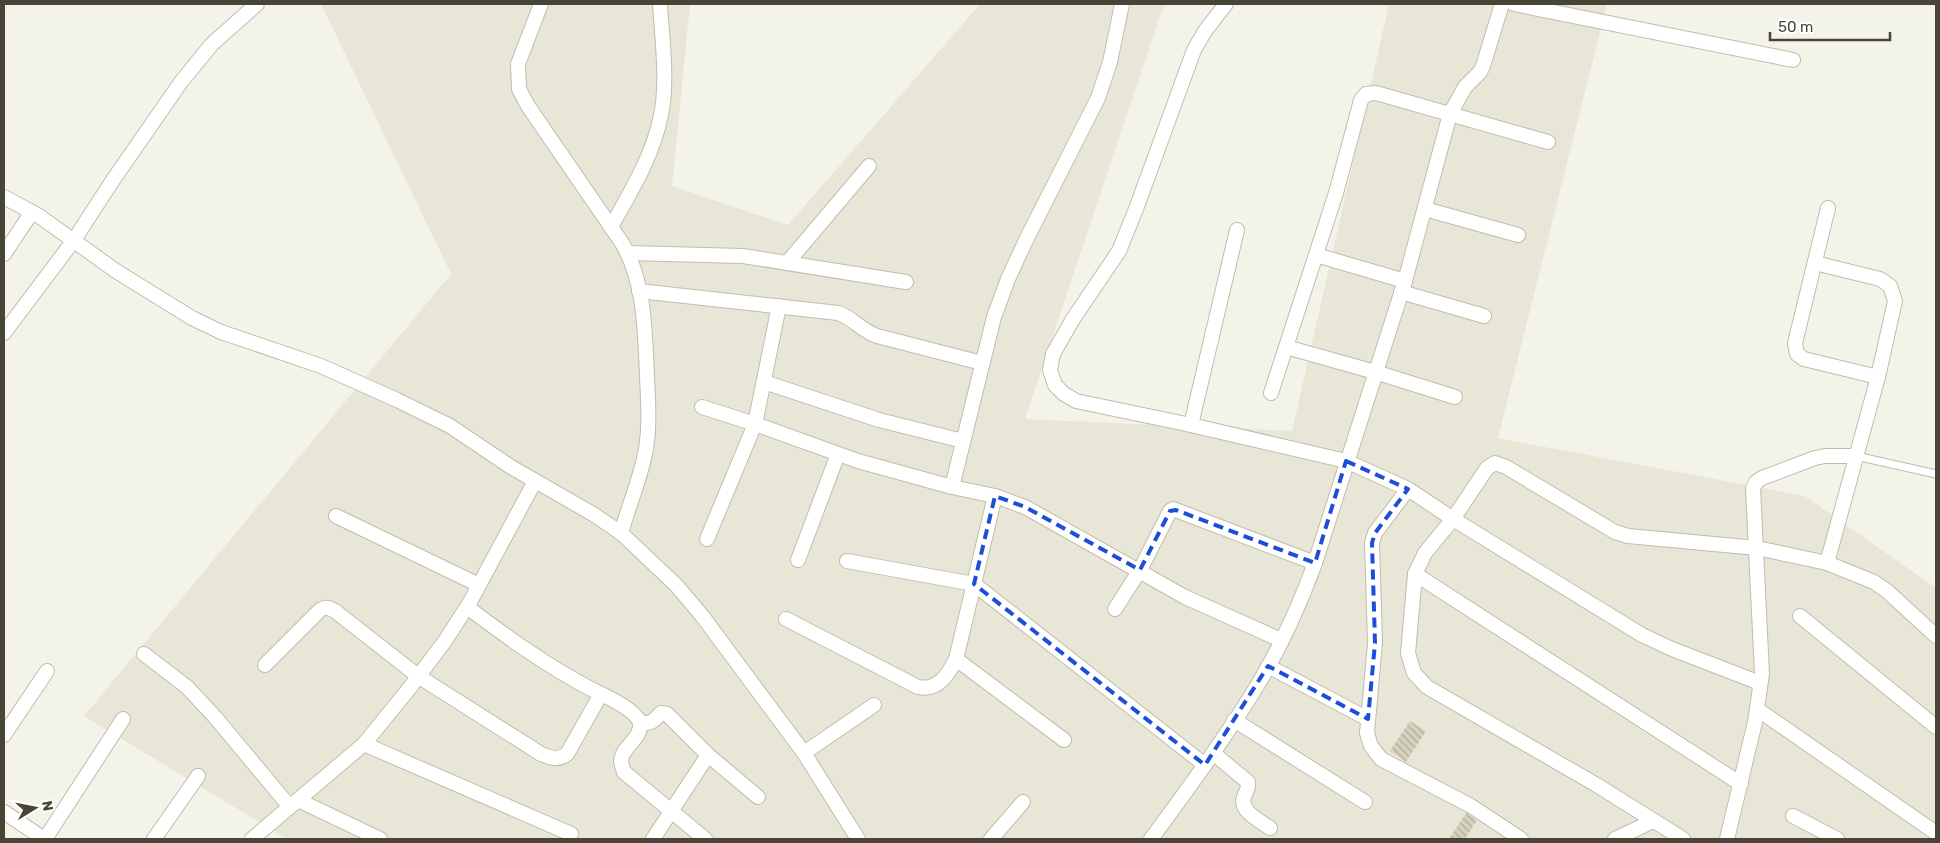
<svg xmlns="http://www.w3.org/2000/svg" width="1940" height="843" viewBox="0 0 1940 843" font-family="Rubik,sans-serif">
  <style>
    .residential { fill: #e8e7d7 }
    .building { fill: url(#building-back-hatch) }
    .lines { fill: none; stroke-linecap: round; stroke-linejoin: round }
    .service-casing { stroke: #c0bdab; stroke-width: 9 }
    .minor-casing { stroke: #c0bdab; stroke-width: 16 }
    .service { stroke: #fff; stroke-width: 7 }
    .minor { stroke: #fff; stroke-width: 14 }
    .marked { fill: none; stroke: #1d4ed8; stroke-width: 4; stroke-dasharray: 10 6; stroke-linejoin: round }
  </style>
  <defs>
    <pattern id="building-back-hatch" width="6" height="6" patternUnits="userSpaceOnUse" patternTransform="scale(1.25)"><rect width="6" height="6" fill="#d6d2be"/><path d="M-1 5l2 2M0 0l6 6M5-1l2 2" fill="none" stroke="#b0ac9b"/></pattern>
  </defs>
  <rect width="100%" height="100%" fill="#f4f3e9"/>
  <!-- residential -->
  <polygon class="residential" points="321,4 690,4 672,186 788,225 980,4 1164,4 1025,419 1292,431 1389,4 1607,4 1498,438 1805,496 1936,588 1936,839 287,839 84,716 451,274"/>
  <!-- building -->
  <g class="building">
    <polygon points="1410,721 1426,731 1406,762 1390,751"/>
    <polygon points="1466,813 1477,820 1465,839 1449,839"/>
  </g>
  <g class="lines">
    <!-- service casing -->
    <g class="service-casing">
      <polyline id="service" points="1856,456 1936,474"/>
    </g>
    <!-- minor casing -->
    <g class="minor-casing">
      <g id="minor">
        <path d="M 541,4 L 518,64 L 519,89 L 528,106 L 622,243 C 645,282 645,332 647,376 C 648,401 650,424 646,449 C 641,477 629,505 621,533"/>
        <polyline points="1226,4 1205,31 1194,50 1136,209 1119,251 1073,319 1053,354 1050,370 1055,385 1064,394 1076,401 1191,425 1346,461 1408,489 1453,519 1642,635 1672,649 1760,683"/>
        <polyline points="1514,4 1793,60"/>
        <polyline points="4,197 39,216 116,271 192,318 221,332 321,366 397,400 450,426 511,467 593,514 621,533 677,586 703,617 804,753 858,839"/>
        <polyline points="1828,208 1795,343 1797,354 1804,359 1878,377"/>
        <polyline points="1425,209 1518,235"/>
        <path d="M 611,227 C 631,191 653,156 661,115 C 668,83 662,37 660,4"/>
        <polyline points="628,253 743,256 906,282"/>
        <polyline points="4,254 32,212"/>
        <polyline points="1316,255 1405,281"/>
        <polyline points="787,263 869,166"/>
        <polyline points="1815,263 1880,279 1890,286 1895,301 1878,377 1827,563"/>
        <path d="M 639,291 L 838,313 C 853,318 862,331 877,336 L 982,363"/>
        <polyline points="1401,292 1484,316"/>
        <polyline points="4,333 74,240 113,180 181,82 212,44 257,4"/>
        <polyline points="1286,347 1375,372 1455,397"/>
        <polyline points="764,382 879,420 963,441"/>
        <polyline points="1271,393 1336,193 1361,100 1366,94 1376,93 1548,142"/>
        <polyline points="702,407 755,424 858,461 952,487 995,496 1025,507 1185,597 1281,640"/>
        <polyline points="1191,425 1237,230"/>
        <polyline points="952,487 994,317 1008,279 1026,240 1098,98 1110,62 1122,4"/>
        <polyline points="1408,489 1375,533 1372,543 1375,643 1367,733 1371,746 1381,759 1471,806 1521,839"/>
        <polyline points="336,516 479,585"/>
        <polyline points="707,539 755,424 779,306"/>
        <polyline points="798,560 838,454"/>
        <polyline points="847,561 974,584 1205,765"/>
        <polyline points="1415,574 1741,784"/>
        <path d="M 467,607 C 507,637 547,666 591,689 C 603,695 638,710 640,724 C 642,738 623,746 621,760 C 621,764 623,769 624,772 L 705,839"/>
        <polyline points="1115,609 1140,570 1170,511 1173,509 1315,563"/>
        <polyline points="1800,616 1936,727"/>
        <path d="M 786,619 L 918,687 C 938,691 948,675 956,659 L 995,496"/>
        <polyline points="144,654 187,687 215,717 290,807"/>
        <polyline points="956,659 1064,740"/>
        <path d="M 265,665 L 320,610 C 326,606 329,608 335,611 L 418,676 L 541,754 C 551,758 557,761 567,754 L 601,694"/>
        <polyline points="1268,666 1368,719"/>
        <polyline points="1757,709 1936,833"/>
        <polyline points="1234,720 1365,802"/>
        <path d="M 640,722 C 651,725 653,721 661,713 L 667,714 L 708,755 L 758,797"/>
        <polyline points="4,735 47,671"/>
        <polyline points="364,744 571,834"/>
        <polyline points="804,753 874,705"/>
        <path d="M 1213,753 L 1248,782 C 1249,789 1246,791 1244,797 C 1239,811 1260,821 1270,828"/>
        <polyline points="298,800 380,839"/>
        <polyline points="4,812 44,839"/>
        <polyline points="1793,816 1837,839"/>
        <polyline points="45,839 123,719"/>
        <polyline points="154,839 198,776"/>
        <polyline points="252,839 364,744 408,690 445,641 470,602 535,481"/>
        <polyline points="653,839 708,755"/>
        <polyline points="991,839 1023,802"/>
        <path d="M 1151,839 C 1189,788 1227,736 1260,681 C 1282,644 1300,604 1315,563 L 1405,281 L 1450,114 L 1465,87 L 1480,72 L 1483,66 L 1502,4"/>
        <polyline points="1615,839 1653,821"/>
        <polyline points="1683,839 1595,784 1427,687 1414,673 1408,653 1415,574 1425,553 1453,519 1487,468 1495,463 1506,467 1615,532 1628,536 1757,548 1827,563 1874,582 1887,591 1936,636"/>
        <polyline points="1727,839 1755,722 1762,674 1753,488 1756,482 1762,478 1815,458 1825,456 1855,456"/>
      </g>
    </g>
    <!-- service -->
    <use href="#service" class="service"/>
    <!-- minor -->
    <use href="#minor" class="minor"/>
  </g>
  <!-- marked area -->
  <path class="marked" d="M 1346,461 L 1408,489 L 1375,533 L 1372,543 L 1375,643 L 1368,719 L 1268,666 L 1205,765 L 974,584 L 995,496 L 1025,507 L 1140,570 L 1170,511 L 1176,510 L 1315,563 Z"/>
  <!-- border -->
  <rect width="1940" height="843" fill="none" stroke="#484537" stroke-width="10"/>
  <!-- north arrow -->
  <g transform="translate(35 808) rotate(80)" stroke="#ffffff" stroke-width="4" paint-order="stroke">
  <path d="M0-4L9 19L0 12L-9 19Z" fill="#484537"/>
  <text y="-8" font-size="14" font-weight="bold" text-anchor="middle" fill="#484537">N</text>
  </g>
  <!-- scale -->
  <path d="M1770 32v8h120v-8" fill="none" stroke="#484537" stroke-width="2.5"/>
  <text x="1778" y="32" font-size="15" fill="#484537" stroke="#ffffff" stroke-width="4" paint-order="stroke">50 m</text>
</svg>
